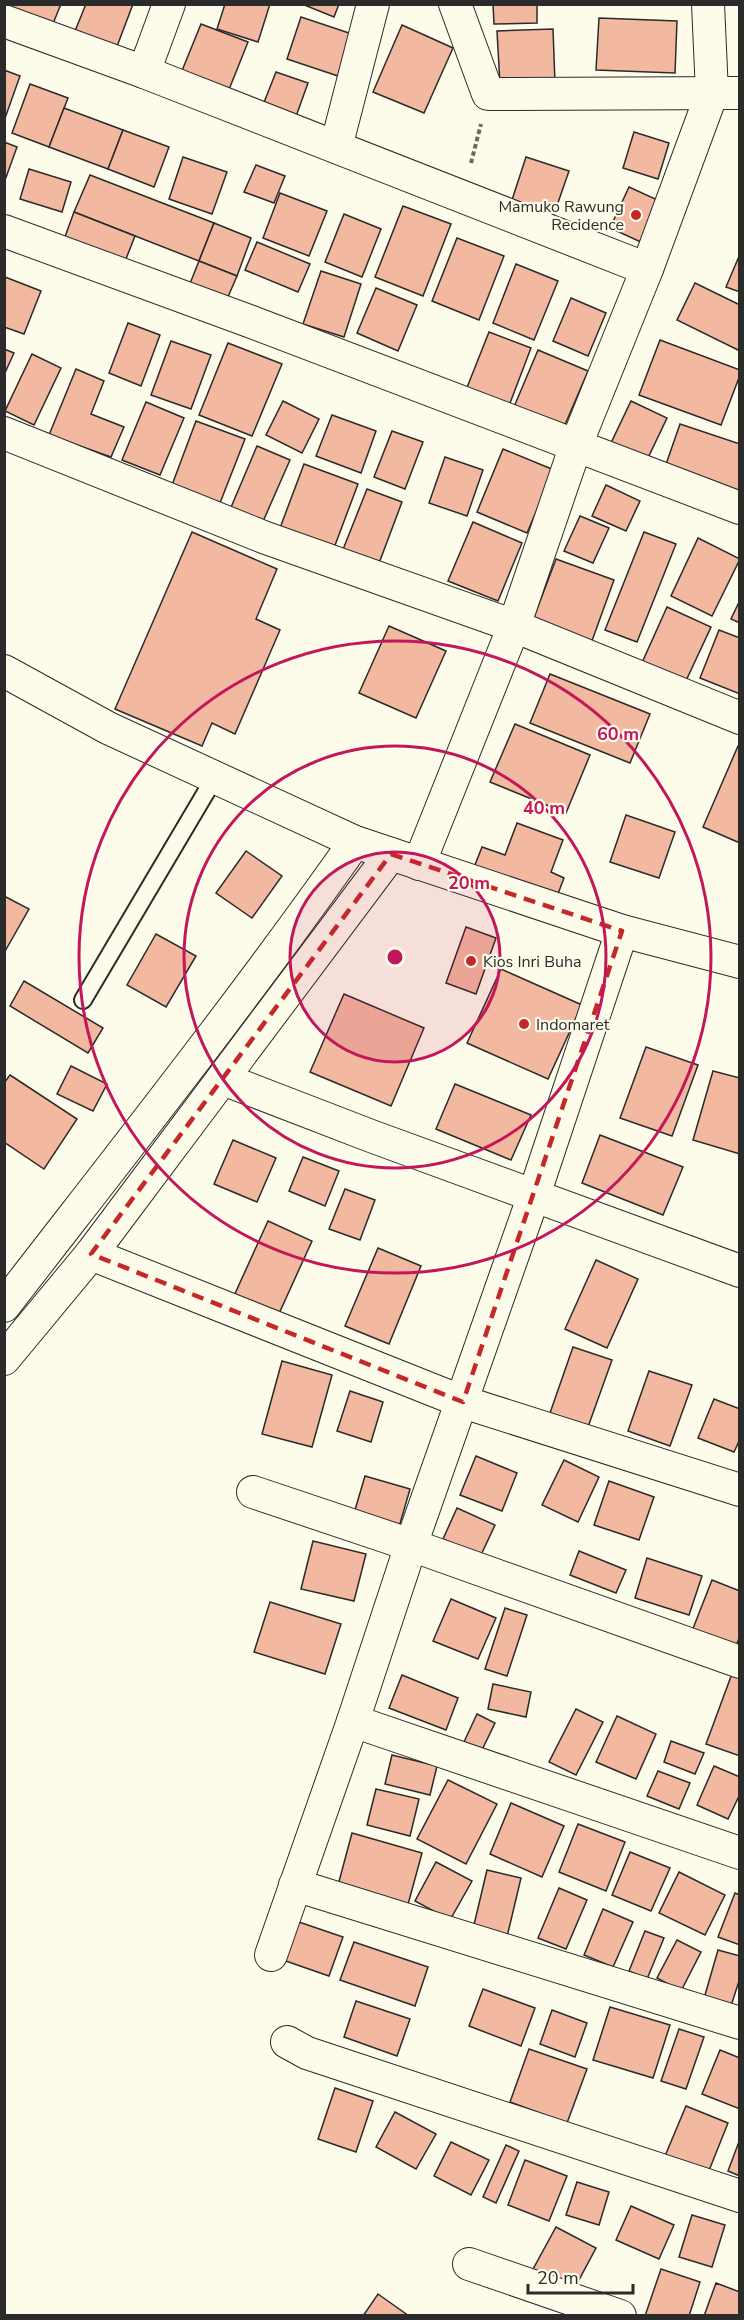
<svg xmlns="http://www.w3.org/2000/svg" width="744" height="2320" viewBox="0 0 744 2320" font-family="'Nunito Sans',sans-serif">
  <style>
    .building { fill: #f2b8a0; stroke: #2b2b2b; stroke-width: 1.5 }
    .lines { fill: none; stroke-linecap: round; stroke-linejoin: round }
    .lane-casing { stroke: #2b2b2b; stroke-width: 20 }
    .street-casing { stroke: #2b2b2b; stroke-width: 34 }
    .path { stroke: #6a6964; stroke-width: 4; stroke-dasharray: 4.5 3; stroke-linecap: butt }
    .lane { stroke: #fdfbea; stroke-width: 16 }
    .street { stroke: #fdfbea; stroke-width: 32 }
    .marked { fill: none; stroke: #c62828; stroke-width: 4.5; stroke-dasharray: 12 8; stroke-linejoin: round }
    .ring { fill: none; stroke: #c2185b; stroke-width: 3 }
    .poi-dot { fill: #c62828; stroke: #fdfbea; stroke-width: 2 }
    .labels { text-anchor: middle; stroke-width: 4.5; stroke-linejoin: round; paint-order: stroke }
    .poi-label { font-size: 16px; fill: #2b2b2b; stroke: #fdfbea; text-anchor: start }
    .centre { fill: #c2185b; stroke: #fdfbea; stroke-width: 3 }
    .ring-label { font-size: 18px; text-anchor: middle; font-weight: bold; fill: #c2185b; stroke: #fdfbea; stroke-width: 4.5; stroke-linejoin: round; paint-order: stroke }
  </style>
  <rect width="100%" height="100%" fill="#fdfbea"/>
  <!-- building -->
  <g class="building">
    <polygon points="12,4 61,4 50,31 9,13"/>
    <polygon points="86,4 133,4 113,57 71,41"/>
    <polygon points="225,4 270,4 258,42 217,29"/>
    <polygon points="302,4 339,4 334,17"/>
    <polygon points="493,4 537,4 537,23 494,24"/>
    <polygon points="301,17 352,34 338,76 287,59"/>
    <polygon points="599,18 677,21 675,73 596,70"/>
    <polygon points="201,24 248,42 226,97 179,78"/>
    <polygon points="402,25 453,48 424,113 373,92"/>
    <polygon points="553,29 555,83 500,85 497,31"/>
    <polygon points="4,70 20,76 4,121"/>
    <polygon points="276,72 308,83 294,122 261,110"/>
    <polygon points="30,84 68,98 49,147 12,133"/>
    <polygon points="64,108 123,130 108,169 49,147"/>
    <polygon points="123,130 169,147 154,187 108,169"/>
    <polygon points="634,132 669,143 658,179 623,168"/>
    <polygon points="4,142 17,147 4,183"/>
    <polygon points="183,157 227,172 212,214 169,199"/>
    <polygon points="526,157 569,171 552,220 510,206"/>
    <polygon points="256,165 285,176 274,203 244,192"/>
    <polygon points="29,169 71,182 62,212 20,199"/>
    <polygon points="90,175 214,223 199,261 74,212"/>
    <polygon points="629,187 662,202 643,243 610,228"/>
    <polygon points="280,193 327,211 309,256 263,238"/>
    <polygon points="403,206 451,224 423,296 375,277"/>
    <polygon points="74,212 135,236 122,269 62,245"/>
    <polygon points="344,214 381,229 362,277 325,262"/>
    <polygon points="214,223 251,238 237,276 199,261"/>
    <polygon points="457,238 504,256 479,320 432,301"/>
    <polygon points="257,242 310,264 298,292 245,270"/>
    <polygon points="740,254 740,292 726,287"/>
    <polygon points="199,261 237,276 224,306 187,291"/>
    <polygon points="516,264 558,281 534,340 493,323"/>
    <polygon points="321,271 361,284 344,337 303,324"/>
    <polygon points="5,277 41,291 24,334 4,327"/>
    <polygon points="695,283 740,305 740,347 738,350 677,320"/>
    <polygon points="376,288 417,305 398,351 357,333"/>
    <polygon points="571,298 606,313 588,356 553,341"/>
    <polygon points="128,323 160,335 141,386 109,373"/>
    <polygon points="489,332 531,348 507,411 464,395"/>
    <polygon points="660,340 740,370 740,375 721,425 639,395"/>
    <polygon points="171,341 211,355 191,409 151,395"/>
    <polygon points="228,343 282,364 252,436 199,415"/>
    <polygon points="4,349 14,353 4,375"/>
    <polygon points="538,350 588,371 561,434 511,414"/>
    <polygon points="32,354 61,368 34,425 5,411"/>
    <polygon points="76,369 104,381 91,414 124,427 111,457 49,435"/>
    <polygon points="283,401 319,419 302,453 266,435"/>
    <polygon points="631,401 667,418 647,460 611,443"/>
    <polygon points="146,402 184,418 160,475 122,460"/>
    <polygon points="332,415 376,431 361,473 316,456"/>
    <polygon points="196,421 245,439 220,503 172,485"/>
    <polygon points="680,424 740,444 740,494 664,470"/>
    <polygon points="392,431 423,442 405,489 374,477"/>
    <polygon points="257,446 290,460 261,526 229,512"/>
    <polygon points="503,449 554,470 527,533 477,512"/>
    <polygon points="445,457 483,470 467,516 429,503"/>
    <polygon points="304,464 358,484 334,548 280,528"/>
    <polygon points="606,485 640,501 626,531 592,516"/>
    <polygon points="367,489 402,502 378,566 342,552"/>
    <polygon points="580,516 609,528 593,563 564,551"/>
    <polygon points="473,522 522,543 498,601 448,581"/>
    <polygon points="192,532 277,569 256,619 280,630 235,734 212,723 202,746 115,709"/>
    <polygon points="644,532 676,544 637,642 605,630"/>
    <polygon points="698,538 740,559 712,616 671,596"/>
    <polygon points="556,559 614,580 589,649 530,628"/>
    <polygon points="740,600 740,623 731,619"/>
    <polygon points="667,607 711,627 684,685 641,665"/>
    <polygon points="389,626 446,651 416,718 359,693"/>
    <polygon points="719,630 740,638 740,694 700,678"/>
    <polygon points="550,674 650,714 630,763 530,723"/>
    <polygon points="515,724 590,755 566,813 490,782"/>
    <polygon points="738,746 740,746 740,843 703,827"/>
    <polygon points="626,815 675,832 659,878 610,862"/>
    <polygon points="517,823 563,840 551,872 564,878 553,907 471,875 482,847 505,855"/>
    <polygon points="246,851 282,876 252,918 216,893"/>
    <polygon points="4,896 29,909 4,953"/>
    <polygon points="466,927 496,938 476,994 446,983"/>
    <polygon points="156,934 196,956 166,1007 127,985"/>
    <polygon points="501,969 582,1005 548,1079 467,1043"/>
    <polygon points="24,981 103,1028 88,1053 10,1006"/>
    <polygon points="344,994 424,1028 391,1106 310,1072"/>
    <polygon points="646,1047 698,1065 672,1136 620,1118"/>
    <polygon points="71,1066 107,1084 93,1111 57,1094"/>
    <polygon points="713,1071 740,1078 740,1154 693,1140"/>
    <polygon points="10,1075 77,1119 44,1169 4,1142 4,1083"/>
    <polygon points="455,1084 531,1115 511,1160 436,1129"/>
    <polygon points="600,1135 683,1167 663,1215 582,1183"/>
    <polygon points="233,1140 276,1158 257,1202 214,1184"/>
    <polygon points="303,1157 339,1171 325,1206 289,1191"/>
    <polygon points="345,1189 375,1200 360,1240 329,1229"/>
    <polygon points="268,1221 312,1241 277,1318 233,1298"/>
    <polygon points="378,1248 421,1266 389,1344 345,1326"/>
    <polygon points="596,1260 638,1279 607,1348 565,1329"/>
    <polygon points="573,1347 612,1360 588,1427 550,1413"/>
    <polygon points="282,1361 332,1375 312,1447 262,1434"/>
    <polygon points="649,1371 692,1385 670,1446 628,1431"/>
    <polygon points="350,1391 383,1402 371,1442 337,1431"/>
    <polygon points="714,1399 740,1409 740,1439 734,1452 698,1438"/>
    <polygon points="476,1456 517,1473 502,1511 460,1495"/>
    <polygon points="564,1460 599,1477 578,1522 542,1505"/>
    <polygon points="365,1476 410,1489 397,1534 352,1520"/>
    <polygon points="609,1481 654,1497 639,1540 594,1525"/>
    <polygon points="457,1508 495,1525 481,1555 443,1539"/>
    <polygon points="313,1541 366,1554 354,1601 301,1589"/>
    <polygon points="579,1551 626,1570 616,1593 570,1575"/>
    <polygon points="647,1558 702,1576 689,1615 635,1598"/>
    <polygon points="712,1580 740,1591 740,1636 735,1648 692,1631"/>
    <polygon points="451,1599 496,1618 478,1659 433,1641"/>
    <polygon points="270,1602 341,1624 325,1674 254,1652"/>
    <polygon points="505,1608 527,1615 507,1676 485,1669"/>
    <polygon points="733,1671 740,1673 740,1756 706,1744"/>
    <polygon points="402,1675 458,1698 446,1730 389,1708"/>
    <polygon points="493,1684 531,1692 526,1717 488,1709"/>
    <polygon points="576,1709 603,1722 576,1775 549,1762"/>
    <polygon points="477,1714 495,1723 481,1752 463,1744"/>
    <polygon points="617,1716 656,1734 636,1779 596,1762"/>
    <polygon points="671,1741 704,1753 695,1774 664,1762"/>
    <polygon points="392,1755 437,1766 430,1795 385,1784"/>
    <polygon points="714,1766 740,1777 740,1794 728,1819 697,1805"/>
    <polygon points="658,1771 690,1783 679,1809 647,1796"/>
    <polygon points="448,1780 497,1804 466,1864 417,1839"/>
    <polygon points="376,1789 419,1799 410,1836 367,1825"/>
    <polygon points="511,1803 564,1826 542,1877 490,1854"/>
    <polygon points="578,1824 625,1842 606,1891 559,1872"/>
    <polygon points="352,1833 422,1853 407,1908 337,1889"/>
    <polygon points="630,1852 670,1868 651,1911 612,1895"/>
    <polygon points="436,1862 472,1881 450,1920 415,1901"/>
    <polygon points="487,1870 521,1878 507,1937 473,1929"/>
    <polygon points="679,1872 725,1895 705,1935 659,1913"/>
    <polygon points="559,1888 587,1900 566,1949 538,1938"/>
    <polygon points="735,1893 740,1895 740,1945 718,1937"/>
    <polygon points="603,1909 633,1922 613,1967 584,1955"/>
    <polygon points="293,1920 343,1937 329,1976 280,1959"/>
    <polygon points="645,1931 664,1938 647,1979 629,1971"/>
    <polygon points="677,1940 701,1952 681,1991 657,1978"/>
    <polygon points="354,1942 428,1967 415,2006 340,1980"/>
    <polygon points="718,1950 740,1956 740,1978 730,2009 703,2002"/>
    <polygon points="483,1989 535,2008 521,2046 469,2026"/>
    <polygon points="356,2001 410,2019 397,2056 344,2037"/>
    <polygon points="610,2007 670,2025 653,2078 593,2060"/>
    <polygon points="552,2010 587,2023 575,2057 540,2044"/>
    <polygon points="679,2029 704,2037 686,2089 661,2081"/>
    <polygon points="529,2049 587,2069 567,2123 510,2102"/>
    <polygon points="720,2050 740,2058 740,2109 702,2094"/>
    <polygon points="335,2088 373,2101 356,2152 318,2139"/>
    <polygon points="686,2106 728,2123 708,2173 665,2156"/>
    <polygon points="395,2112 436,2134 416,2169 376,2147"/>
    <polygon points="740,2139 740,2176 728,2171"/>
    <polygon points="451,2142 489,2160 471,2195 434,2176"/>
    <polygon points="506,2145 519,2151 496,2203 483,2197"/>
    <polygon points="525,2160 567,2176 549,2221 508,2205"/>
    <polygon points="577,2182 609,2192 599,2225 566,2215"/>
    <polygon points="631,2206 674,2225 659,2259 616,2240"/>
    <polygon points="692,2215 725,2225 712,2267 679,2257"/>
    <polygon points="556,2227 596,2248 572,2293 532,2271"/>
    <polygon points="661,2269 700,2282 689,2316 645,2316"/>
    <polygon points="716,2283 740,2292 740,2316 704,2316"/>
    <polygon points="378,2294 409,2316 363,2316"/>
  </g>
  <g class="lines">
    <!-- lane casing -->
    <g class="lane-casing">
      <polyline id="lane" points="83,1000 215,777"/>
    </g>
    <!-- street casing -->
    <g class="street-casing">
      <g id="street">
        <polyline points="455,4 488,94 740,93"/>
        <polyline points="4,21 144,72 647,269"/>
        <polyline points="144,72 169,4"/>
        <polyline points="336,147 373,4"/>
        <polyline points="4,231 249,321 740,508"/>
        <polyline points="4,433 266,538 514,626 740,718"/>
        <polyline points="4,671 108,728 355,842 622,931 740,962"/>
        <polyline points="419,864 514,626 576,445 647,269 712,93 708,4"/>
        <polyline points="223,1079 371,1136 740,1271"/>
        <polyline points="91,1254 463,1402 740,1490"/>
        <path d="M 4,1306 C 123,1152 243,1001 355,842"/>
        <polyline points="4,1359 91,1254 391,854"/>
        <polyline points="253,1492 411,1545 740,1662"/>
        <polyline points="353,1721 740,1853"/>
        <polyline points="295,1885 740,2023"/>
        <polyline points="271,1955 353,1721 411,1545 534,1195 622,931"/>
        <polyline points="287,2042 307,2053 740,2196"/>
        <polyline points="469,2264 620,2316"/>
      </g>
    </g>
    <!-- path -->
    <polyline class="path" points="471,163 481,124"/>
    <!-- lane -->
    <use href="#lane" class="lane"/>
    <!-- street -->
    <use href="#street" class="street"/>
  </g>
  <!-- marked area -->
  <path class="marked" d="M 391,854 L 622,931 L 463,1402 L 91,1254 Z"/>
  <!-- distance rings -->
  <circle cx="395" cy="957" r="105" fill="#c2185b" fill-opacity=".12"/>
  <g class="ring">
    <circle cx="395" cy="957" r="105"/>
    <circle cx="395" cy="957" r="211"/>
    <circle cx="395" cy="957" r="316"/>
  </g>
  <!-- markers -->
  <g class="poi-dot">
    <circle cx="636" cy="215" r="6"/>
    <circle cx="471" cy="961" r="6"/>
    <circle cx="524" cy="1024" r="6"/>
  </g>
  <g class="labels">
    <!-- poi labels -->
    <g class="poi-label">
      <text x="624" y="212" text-anchor="end">Mamuko Rawung<tspan x="624" dy="18">Recidence</tspan></text>
      <text x="483" y="967">Kios Inri Buha</text>
      <text x="536" y="1030">Indomaret</text>
    </g>
  </g>
  <circle cx="395" cy="957" r="9" class="centre"/>
  <g class="ring-label">
    <text x="618" y="740">60 m</text>
    <text x="544" y="814">40 m</text>
    <text x="469" y="889">20 m</text>
  </g>
  <!-- border -->
  <rect width="744" height="2320" fill="none" stroke="#2b2b2b" stroke-width="12"/>
  <!-- scale -->
  <path d="M528 2284v9h105v-9" fill="none" stroke="#2b2b2b" stroke-width="3"/>
  <text x="537" y="2284" font-size="18" fill="#2b2b2b" stroke="#fdfbea" stroke-width="4.5" paint-order="stroke">20 m</text>
</svg>
